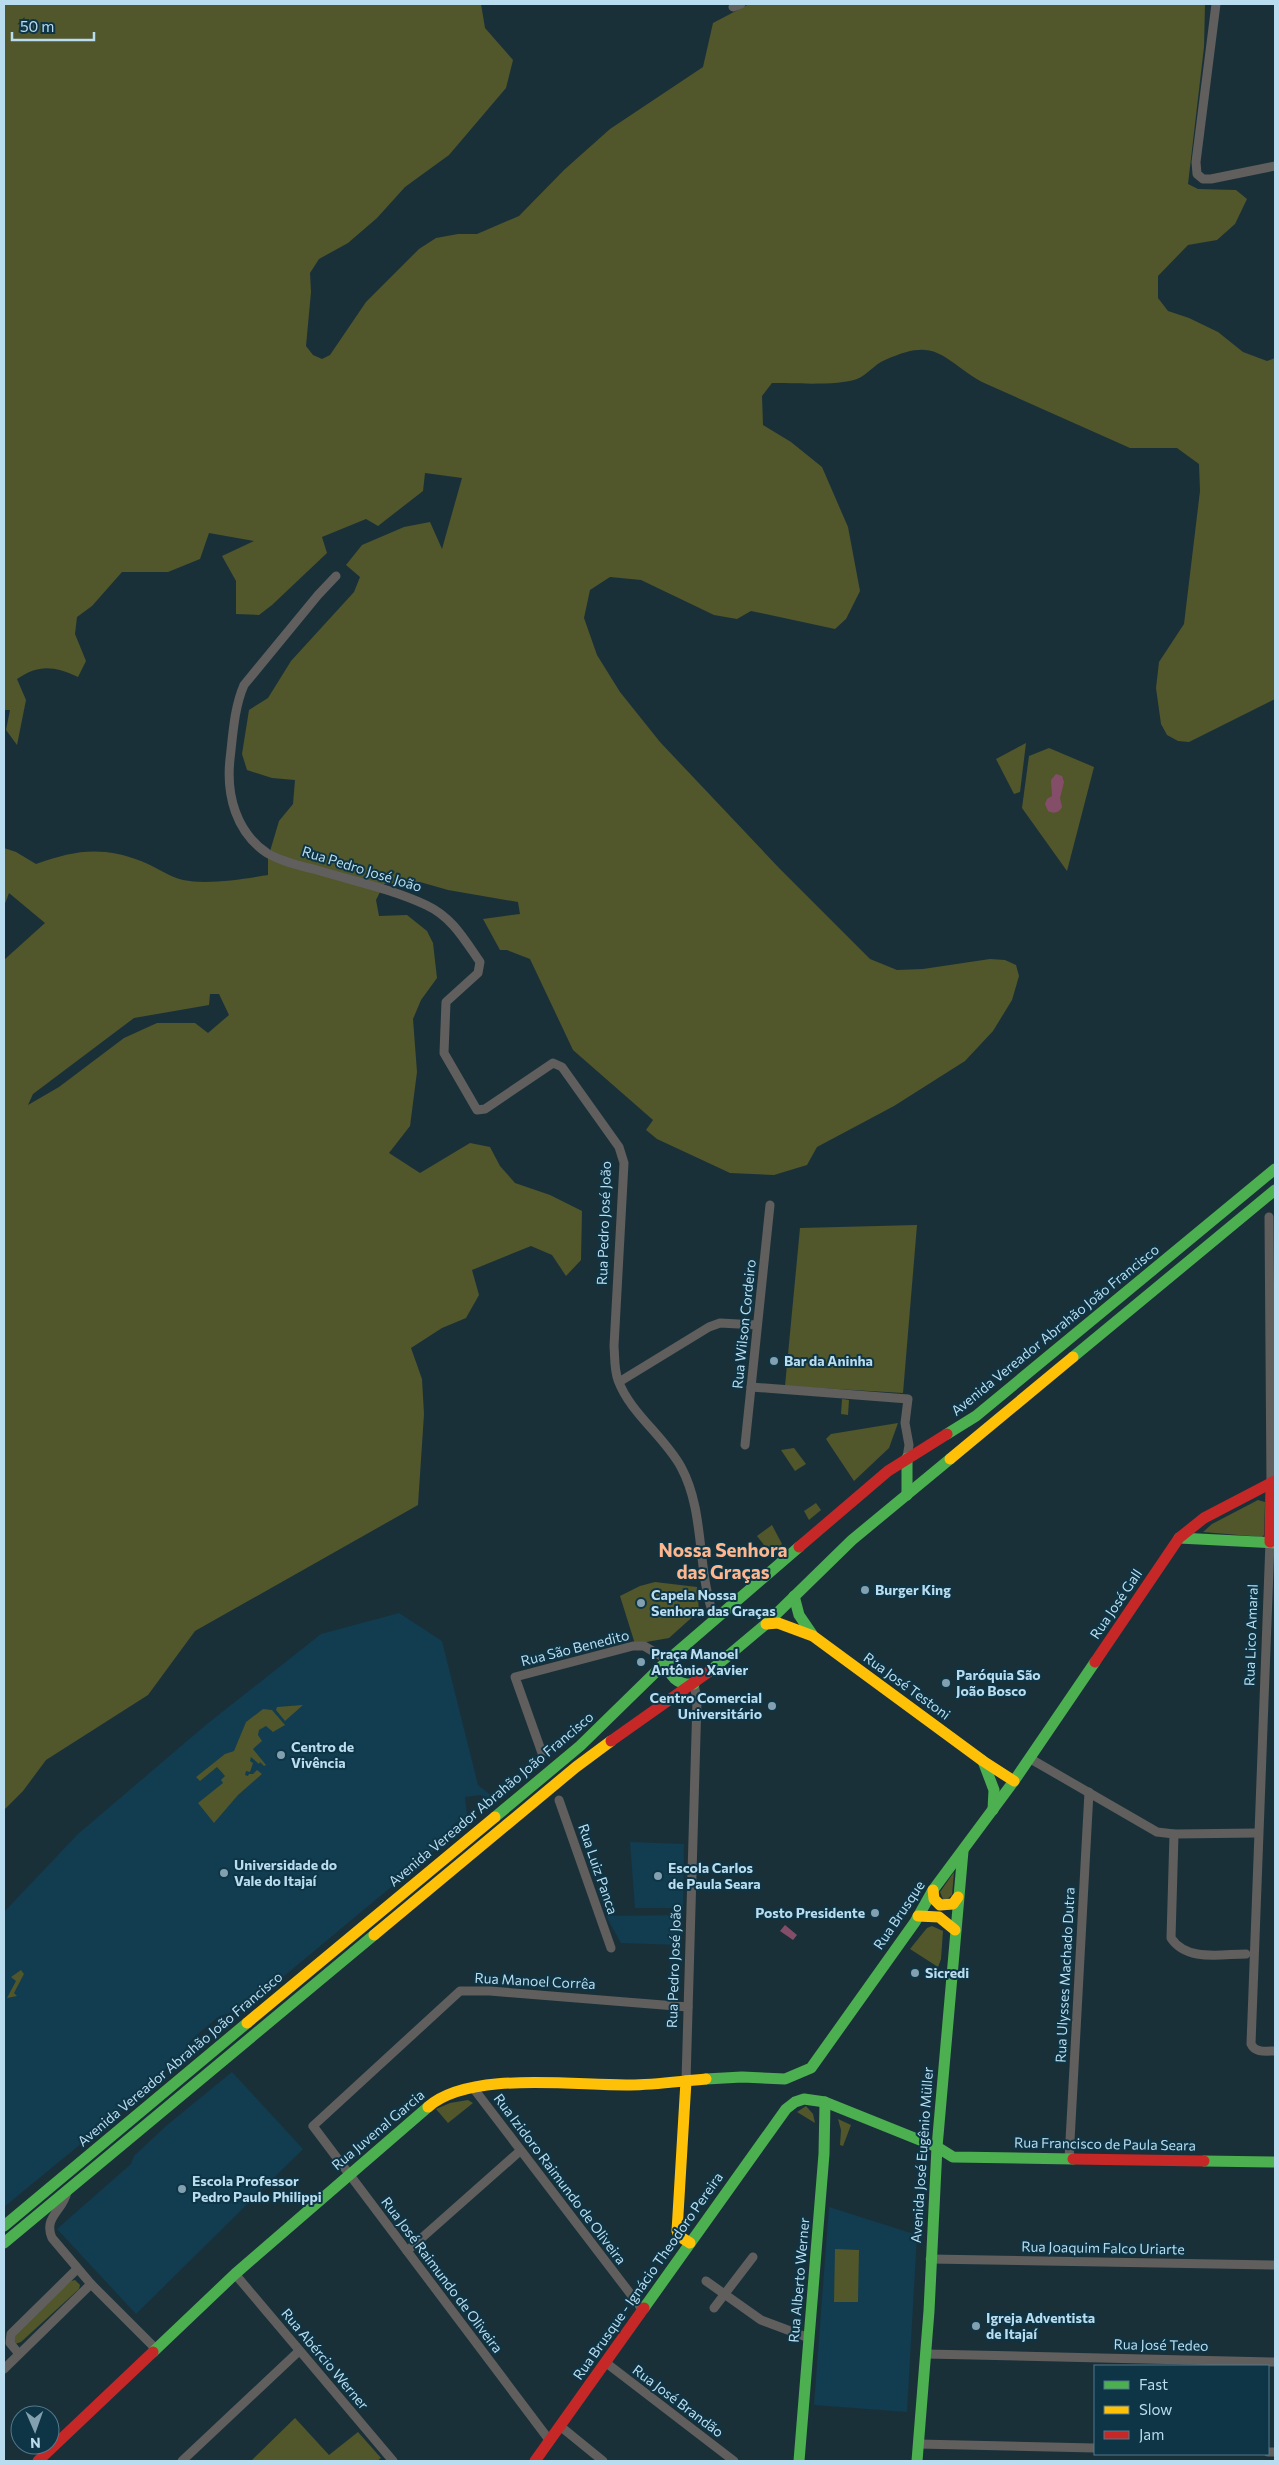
<svg xmlns="http://www.w3.org/2000/svg" width="1279" height="2465" viewBox="0 0 1279 2465" font-family="Commissioner,sans-serif">
  <style>
    .built { fill: #123c4f }
    .green { fill: #51562b; fill-rule: evenodd }
    .water { fill: #844e69 }
    .lines { fill: none; stroke-linecap: round; stroke-linejoin: round }
    .street { stroke: #605f5d; stroke-width: 9 }
    .fast { stroke: #4caf50; stroke-width: 11 }
    .slow { stroke: #ffc107; stroke-width: 11 }
    .jam { stroke: #c62828; stroke-width: 11 }
    .poi-dot { fill: #82a0af; stroke: #0d3546; stroke-width: 2 }
    .labels { text-anchor: middle; stroke-width: 4; stroke-linejoin: round; paint-order: stroke }
    .street-label { font-size: 14px; fill: #badcef; stroke: #0d3546 }
    .poi-label { font-size: 14px; font-weight: bold; fill: #badcef; stroke: #0d3546; text-anchor: start }
    .district-label { font-size: 19px; font-weight: bold; fill: #fdb68d; stroke: #0d3546 }
  </style>
  <rect width="100%" height="100%" fill="#1a3039"/>
  <!-- built -->
  <g class="built">
    <polygon points="399,1613 442,1641 478,1785 497,1800 480,1795 465,1797 467,1815 471,1817 471,1820 462,1828 457,1822 451,1826 456,1833 248,2006 218,2017 191,2040 181,2055 145,2086 138,2097 4,2207 4,1912 78,1834 207,1724 321,1634"/>
    <polygon points="630,1842 684,1844 683,1908 635,1908"/>
    <polygon points="681,1915 681,1945 621,1943 606,1916"/>
    <polygon points="232,2072 303,2149 136,2314 57,2229 131,2164 134,2156 166,2126"/>
    <polygon points="829,2207 917,2235 907,2412 814,2405"/>
  </g>
  <!-- green -->
  <g class="green">
    <path d="M 4,4 L 481,4 L 485,28 L 513,60 L 506,88 L 449,155 L 405,187 L 377,218 L 348,243 L 319,259 L 310,273 L 311,292 L 306,346 L 313,355 L 322,359 L 330,355 L 366,302 L 419,249 L 436,238 L 458,234 L 477,234 L 519,216 L 564,170 L 610,129 L 703,67 L 713,23 L 749,4 L 1205,4 L 1204,47 L 1188,184 L 1198,189 L 1236,190 L 1247,199 L 1235,224 L 1217,240 L 1188,245 L 1158,276 L 1158,298 L 1168,311 L 1189,318 L 1218,332 L 1243,352 L 1267,361 L 1275,358 L 1275,699 L 1189,742 L 1178,741 L 1167,735 L 1161,724 L 1156,688 L 1159,662 L 1184,624 L 1200,491 L 1199,464 L 1177,448 L 1130,448 L 982,382 C 941,358 937,336 885,360 C 875,364 867,375 857,379 C 839,386 793,383 772,383 L 762,396 L 763,425 L 791,442 L 822,467 L 848,527 L 860,591 L 846,619 L 835,629 L 751,611 L 737,619 L 714,615 L 641,580 L 610,577 L 590,590 L 584,618 L 597,655 L 620,692 L 660,742 L 779,868 L 870,959 L 897,970 L 923,969 L 990,959 L 1005,960 L 1016,965 L 1019,976 L 1012,1000 L 993,1031 L 965,1061 L 894,1106 L 817,1147 L 807,1165 L 774,1175 L 730,1173 L 657,1139 L 646,1130 L 653,1120 L 573,1050 L 530,959 L 507,950 L 500,950 L 483,919 L 520,914 L 518,902 L 448,890 L 420,882 L 384,884 L 376,900 L 379,916 L 407,915 L 427,931 L 433,943 L 437,978 L 421,1000 L 413,1019 L 417,1072 L 410,1126 L 389,1153 L 420,1173 L 470,1143 L 490,1147 L 500,1166 L 515,1183 L 550,1195 L 582,1211 L 581,1260 L 566,1276 L 552,1255 L 531,1246 L 472,1270 L 479,1295 L 466,1318 L 442,1328 L 411,1348 L 422,1379 L 424,1414 L 418,1505 L 195,1631 L 148,1695 L 46,1760 L 23,1791 L 4,1810 L 4,960 L 45,923 L 9,893 L 4,906 L 4,848 L 16,852 L 36,864 C 75,850 102,846 141,861 C 155,866 169,877 183,880 C 207,885 244,879 268,875 L 268,858 L 279,821 L 293,804 L 295,780 L 272,778 L 247,770 L 242,754 L 249,710 L 268,698 L 291,661 L 354,592 L 360,577 L 346,565 L 362,545 L 404,527 L 430,522 L 442,549 L 462,478 L 425,473 L 423,491 L 378,526 L 366,519 L 322,537 L 327,553 L 272,605 L 259,615 L 236,614 L 236,581 L 222,556 L 254,541 L 209,533 L 200,559 L 168,572 L 122,572 L 92,606 L 77,617 L 75,634 L 86,661 L 78,677 C 54,666 39,664 17,679 L 26,700 L 17,745 L 6,730 L 10,710 L 4,710 ZM 210,994 L 219,994 L 229,1015 L 208,1033 L 195,1023 L 157,1023 L 124,1038 L 59,1087 L 28,1105 L 33,1094 L 134,1018 L 209,1005 Z"/>
    <polygon points="1026,743 1020,792 1014,794 996,759"/>
    <polygon points="1049,748 1094,767 1067,871 1022,808 1029,756"/>
    <polygon points="917,1225 903,1393 785,1386 800,1228"/>
    <polygon points="842,1399 849,1400 848,1415 841,1414"/>
    <polygon points="898,1423 889,1448 854,1481 826,1439 831,1434"/>
    <polygon points="794,1448 806,1464 795,1471 781,1450"/>
    <polygon points="1258,1500 1265,1502 1264,1535 1262,1537 1203,1532 1212,1524"/>
    <polygon points="816,1503 821,1510 809,1520 804,1511"/>
    <polygon points="772,1525 782,1544 771,1554 757,1536"/>
    <polygon points="655,1582 697,1587 699,1611 669,1638 635,1644 620,1596 640,1586"/>
    <polygon points="303,1705 285,1721 276,1710 277,1707"/>
    <polygon points="263,1709 272,1710 285,1725 273,1732 266,1726 259,1730 258,1735 262,1741 253,1749 266,1765 264,1766 260,1762 259,1764 251,1757 250,1761 253,1763 250,1772 246,1771 245,1775 248,1776 249,1774 253,1774 257,1770 262,1774 238,1795 214,1823 198,1803 223,1783 221,1780 225,1776 217,1767 200,1781 196,1777 225,1754 234,1751 246,1722"/>
    <polygon points="954,1872 952,1895 946,1900 943,1899 940,1892"/>
    <polygon points="932,1926 943,1931 941,1959 938,1967 910,1949 927,1928"/>
    <polygon points="21,1970 24,1974 14,1993 17,1996 7,1998 16,1981 11,1977"/>
    <polygon points="468,2100 473,2103 448,2123 436,2109 450,2103"/>
    <polygon points="806,2106 813,2114 815,2123 797,2112"/>
    <polygon points="838,2119 851,2125 843,2146 840,2145 841,2130"/>
    <polygon points="835,2249 859,2250 858,2302 834,2302"/>
    <polygon points="75,2280 80,2285 79,2289 21,2342 15,2344 12,2337 13,2334 71,2281"/>
    <polygon points="295,2418 329,2455 358,2432 381,2458 377,2461 251,2461"/>
  </g>
  <!-- water -->
  <g class="water">
    <path d="M 1056,774 L 1062,776 L 1064,782 L 1060,798 L 1062,807 C 1059,813 1054,814 1048,811 L 1045,804 L 1047,799 L 1052,796 L 1051,780 Z"/>
    <polygon points="785,1925 797,1935 793,1940 780,1931"/>
  </g>
  <g class="lines">
    <!-- street -->
    <g class="street">
      <polyline points="1216,4 1196,162 1197,174 1203,179 1211,179 1275,166"/>
      <polyline points="733,7 741,4"/>
      <path d="M 336,576 L 318,595 L 244,685 C 234,708 233,734 230,759 C 226,795 236,832 267,853 C 282,862 301,866 317,870 C 353,881 392,889 426,905 C 452,917 464,939 480,962 L 478,973 L 446,1002 L 444,1053 L 477,1110 L 485,1109 L 553,1063 L 562,1067 L 619,1147 L 624,1163 L 614,1346 C 615,1358 614,1369 618,1380 C 630,1413 664,1436 681,1467 C 706,1513 696,1571 715,1619"/>
      <polyline points="1269,1217 1271,1483"/>
      <polyline points="619,1382 709,1327 720,1323 757,1325"/>
      <polyline points="751,1387 908,1399 905,1423 909,1445 907,1458"/>
      <polyline points="745,1445 770,1205"/>
      <path d="M 1270,1542 L 1251,2044 C 1255,2053 1266,2051 1275,2051"/>
      <polyline points="542,1753 515,1677 633,1646 644,1646 668,1660"/>
      <polyline points="1029,1758 1157,1832 1174,1834 1258,1833"/>
      <polyline points="559,1800 611,1948"/>
      <path d="M 1174,1834 L 1171,1938 C 1187,1962 1221,1954 1246,1954"/>
      <polyline points="686,2081 697,1700 694,1684"/>
      <polyline points="474,2089 642,2309"/>
      <polyline points="1069,2159 1089,1792"/>
      <path d="M 67,2192 C 63,2211 43,2217 52,2238 L 91,2284 L 156,2349"/>
      <polyline points="407,2251 520,2151"/>
      <polyline points="930,2259 1275,2265"/>
      <polyline points="235,2274 393,2461"/>
      <polyline points="706,2281 761,2320 809,2338"/>
      <polyline points="714,2308 753,2257"/>
      <polyline points="19,2354 10,2343 11,2334 77,2269"/>
      <polyline points="926,2354 1275,2362"/>
      <polyline points="605,2362 734,2461"/>
      <polyline points="4,2369 91,2284"/>
      <polyline points="560,2426 603,2461"/>
      <polyline points="550,2441 313,2126 460,1991 490,1991 688,2007"/>
      <polyline points="918,2444 1095,2448"/>
      <polyline points="1268,2452 1275,2452"/>
      <polyline points="182,2461 299,2351"/>
    </g>
    <!-- fast -->
    <g class="fast">
      <polyline points="1073,1357 1275,1190"/>
      <polyline points="947,1434 976,1416 1275,1169"/>
      <polyline points="907,1458 907,1495"/>
      <polyline points="1179,1538 1275,1543"/>
      <polyline points="794,1596 799,1615 812,1634"/>
      <path d="M 668,1660 C 668,1677 677,1685 694,1684"/>
      <polyline points="710,1671 766,1624 852,1540 950,1459"/>
      <polyline points="983,1761 994,1790 993,1810"/>
      <polyline points="495,1817 580,1746 668,1660 799,1547"/>
      <polyline points="706,2079 742,2077 785,2079 811,2068 915,1922 933,1890 1014,1781 1095,1662"/>
      <polyline points="1204,2161 1275,2162"/>
      <polyline points="4,2226 247,2023"/>
      <polyline points="4,2243 374,1935"/>
      <polyline points="644,2308 786,2109 795,2102 804,2099 825,2102 937,2147 953,2157 1073,2159"/>
      <polyline points="153,2352 235,2274 428,2107"/>
      <polyline points="799,2461 824,2154 825,2102"/>
      <polyline points="917,2461 929,2311 937,2147 963,1851"/>
    </g>
    <!-- slow -->
    <g class="slow">
      <polyline points="950,1459 1073,1357"/>
      <polyline points="766,1624 778,1623 813,1636 983,1761 1014,1781"/>
      <polyline points="933,1890 934,1899 940,1905 953,1904 958,1897"/>
      <polyline points="918,1916 939,1917 955,1930"/>
      <polyline points="374,1935 576,1767 611,1741"/>
      <polyline points="247,2023 495,1817"/>
      <polyline points="686,2081 677,2231 679,2236 690,2243"/>
      <path d="M 428,2107 C 470,2070 575,2086 630,2085 C 655,2085 681,2081 706,2079"/>
    </g>
    <!-- jam -->
    <g class="jam">
      <polyline points="1270,1542 1271,1483"/>
      <polyline points="799,1547 888,1471 947,1434"/>
      <polyline points="1095,1662 1179,1538 1204,1518 1275,1481"/>
      <polyline points="611,1741 710,1671"/>
      <polyline points="1073,2159 1204,2161"/>
      <polyline points="38,2461 153,2352"/>
      <polyline points="535,2461 644,2308"/>
    </g>
  </g>
  <!-- markers -->
  <g class="poi-dot">
    <circle cx="774" cy="1361" r="5"/>
    <circle cx="865" cy="1590" r="5"/>
    <circle cx="641" cy="1603" r="5"/>
    <circle cx="641" cy="1662" r="5"/>
    <circle cx="946" cy="1683" r="5"/>
    <circle cx="772" cy="1706" r="5"/>
    <circle cx="281" cy="1755" r="5"/>
    <circle cx="224" cy="1873" r="5"/>
    <circle cx="658" cy="1876" r="5"/>
    <circle cx="875" cy="1913" r="5"/>
    <circle cx="915" cy="1973" r="5"/>
    <circle cx="182" cy="2189" r="5"/>
    <circle cx="976" cy="2326" r="5"/>
  </g>
  <g class="labels">
    <!-- street labels -->
    <g class="street-label">
      <text transform="translate(362 869) rotate(17)" y="5">Rua Pedro José João</text>
      <text transform="translate(604 1223) rotate(-88)" y="5">Rua Pedro José João</text>
      <text transform="translate(744 1324) rotate(-84)" y="5">Rua Wilson Cordeiro</text>
      <text transform="translate(1055 1330) rotate(-39)" y="5">Avenida Vereador Abrahão João Francisco</text>
      <text transform="translate(1116 1604) rotate(-56)" y="5">Rua José Gall</text>
      <text transform="translate(1251 1635) rotate(-88)" y="5">Rua Lico Amaral</text>
      <text transform="translate(575 1648) rotate(-14)" y="5">Rua São Benedito</text>
      <text transform="translate(907 1686) rotate(36)" y="5">Rua José Testoni</text>
      <text transform="translate(491 1799) rotate(-40)" y="5">Avenida Vereador Abrahão João Francisco</text>
      <text transform="translate(598 1869) rotate(71)" y="5">Rua Luiz Panca</text>
      <text transform="translate(899 1915) rotate(-56)" y="5">Rua Brusque</text>
      <text transform="translate(674 1966) rotate(-88)" y="5">Rua Pedro José João</text>
      <text transform="translate(1065 1975) rotate(-87)" y="5">Rua Ulysses Machado Dutra</text>
      <text transform="translate(535 1981) rotate(3)" y="5">Rua Manoel Corrêa</text>
      <text transform="translate(180 2059) rotate(-40)" y="5">Avenida Vereador Abrahão João Francisco</text>
      <text transform="translate(378 2130) rotate(-40)" y="5">Rua Juvenal Garcia</text>
      <text transform="translate(1105 2144) rotate(1)" y="5">Rua Francisco de Paula Seara</text>
      <text transform="translate(922 2155) rotate(-86)" y="5">Avenida José Eugênio Müller</text>
      <text transform="translate(560 2179) rotate(53)" y="5">Rua Izidoro Raimundo de Oliveira</text>
      <text transform="translate(1103 2248) rotate(1)" y="5">Rua Joaquim Falco Uriarte</text>
      <text transform="translate(442 2275) rotate(53)" y="5">Rua José Raimundo de Oliveira</text>
      <text transform="translate(648 2276) rotate(-55)" y="5">Rua Brusque - Ignácio Theodoro Pereira</text>
      <text transform="translate(799 2280) rotate(-85)" y="5">Rua Alberto Werner</text>
      <text transform="translate(1161 2345) rotate(1)" y="5">Rua José Tedeo</text>
      <text transform="translate(325 2359) rotate(50)" y="5">Rua Abércio Werner</text>
      <text transform="translate(678 2401) rotate(37)" y="5">Rua José Brandão</text>
    </g>
    <!-- poi labels -->
    <g class="poi-label">
      <text x="784" y="1366">Bar da Aninha</text>
      <text x="875" y="1595">Burger King</text>
      <text x="651" y="1600">Capela Nossa<tspan x="651" dy="16">Senhora das Graças</tspan></text>
      <text x="651" y="1659">Praça Manoel<tspan x="651" dy="16">Antônio Xavier</tspan></text>
      <text x="956" y="1680">Paróquia São<tspan x="956" dy="16">João Bosco</tspan></text>
      <text x="762" y="1703" text-anchor="end">Centro Comercial<tspan x="762" dy="16">Universitário</tspan></text>
      <text x="291" y="1752">Centro de<tspan x="291" dy="16">Vivência</tspan></text>
      <text x="234" y="1870">Universidade do<tspan x="234" dy="16">Vale do Itajaí</tspan></text>
      <text x="668" y="1873">Escola Carlos<tspan x="668" dy="16">de Paula Seara</tspan></text>
      <text x="865" y="1918" text-anchor="end">Posto Presidente</text>
      <text x="925" y="1978">Sicredi</text>
      <text x="192" y="2186">Escola Professor<tspan x="192" dy="16">Pedro Paulo Philippi</tspan></text>
      <text x="986" y="2323">Igreja Adventista<tspan x="986" dy="16">de Itajaí</tspan></text>
    </g>
    <!-- district labels -->
    <g class="district-label">
      <text x="723" y="1557">Nossa Senhora<tspan x="723" dy="22">das Graças</tspan></text>
    </g>
  </g>
  <!-- border -->
  <rect width="1279" height="2465" fill="none" stroke="#badcef" stroke-width="10"/>
  <!-- legend -->
  <rect x="1094" y="2365" width="175" height="90" fill="#0d3546" stroke="#52788a"/>
  <rect x="1104" y="2381" width="25" height="8" fill="#4caf50" stroke="#52788a"/>
  <text x="1139" y="2390" font-size="15" fill="#badcef">Fast</text>
  <rect x="1104" y="2406" width="25" height="8" fill="#ffc107" stroke="#52788a"/>
  <text x="1139" y="2415" font-size="15" fill="#badcef">Slow</text>
  <rect x="1104" y="2431" width="25" height="8" fill="#c62828" stroke="#52788a"/>
  <text x="1139" y="2440" font-size="15" fill="#badcef">Jam</text>
  <!-- north arrow -->
  <g transform="translate(35 2430) rotate(178)"><circle r="24" fill="#0d3546" stroke="#52788a"/>
  <path d="M0-4L9 19L0 12L-9 19Z" fill="#82a0af"/>
  <text y="-8" font-size="14" font-weight="bold" text-anchor="middle" fill="#badcef">N</text>
  </g>
  <!-- scale -->
  <path d="M12 32v8h82v-8" fill="none" stroke="#badcef" stroke-width="2.5"/>
  <text x="20" y="32" font-size="15" fill="#badcef" stroke="#0d3546" stroke-width="4" paint-order="stroke">50 m</text>
</svg>
